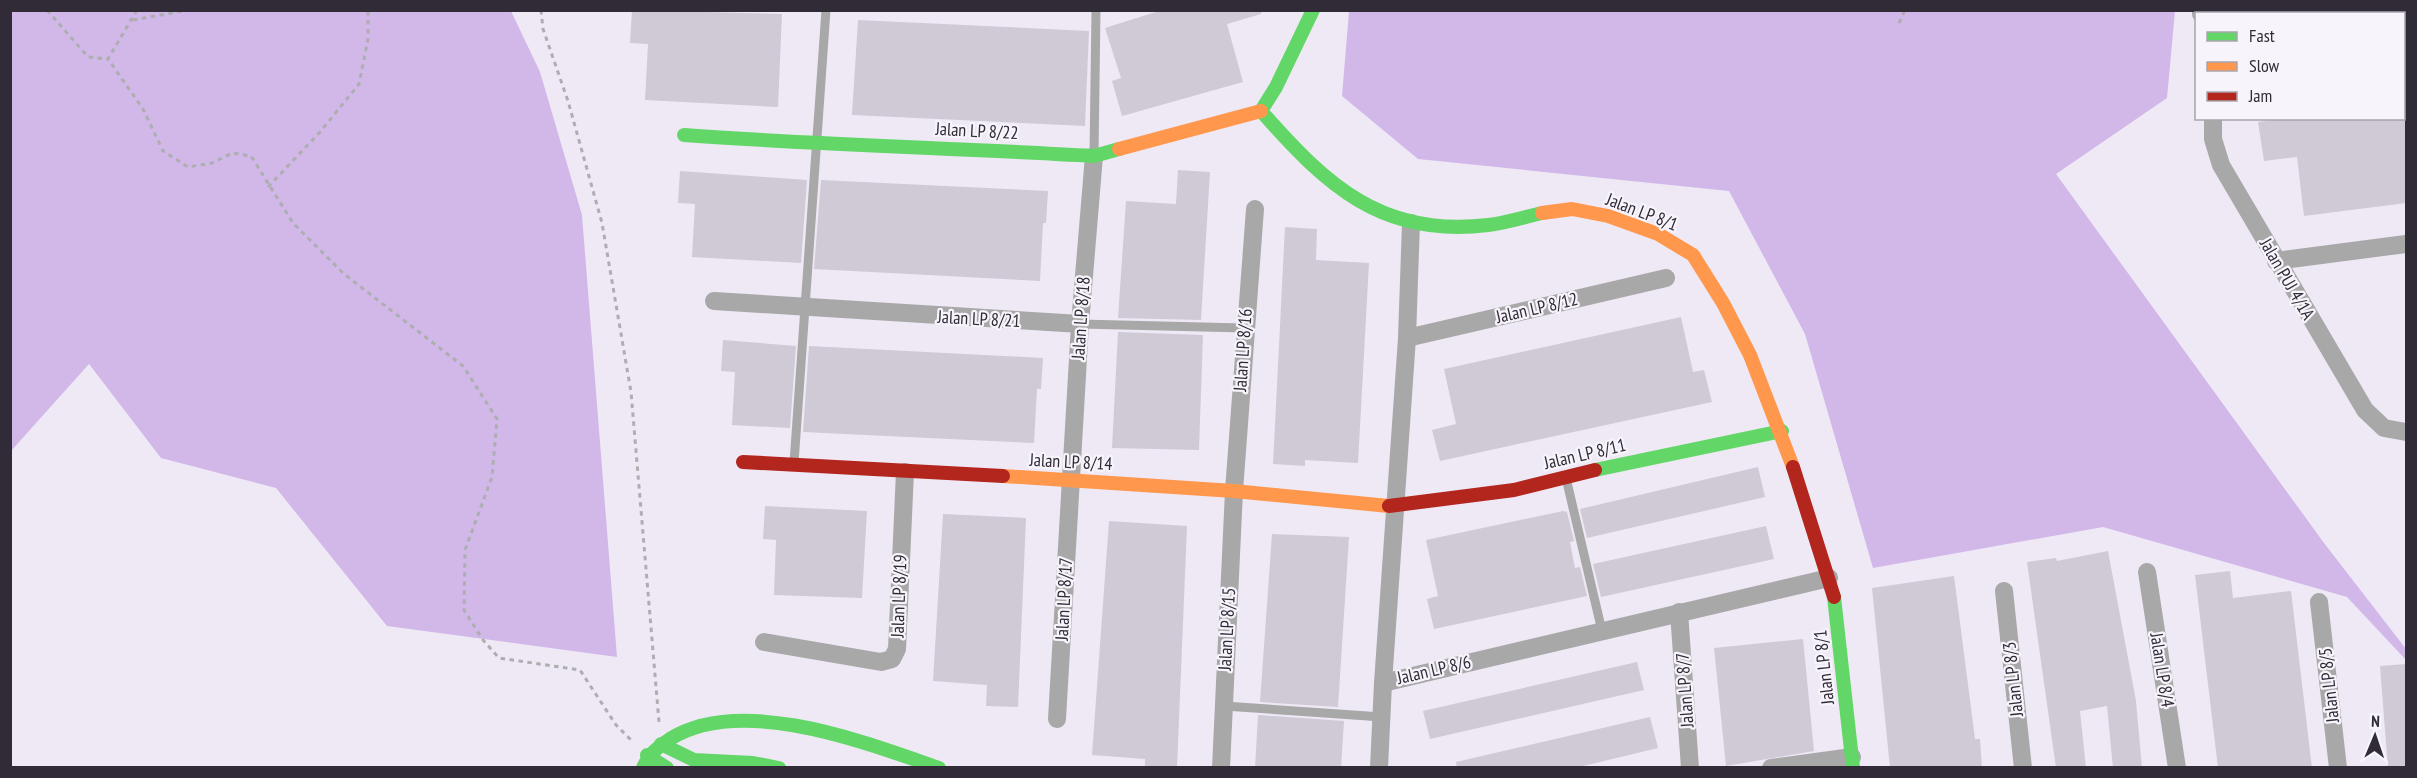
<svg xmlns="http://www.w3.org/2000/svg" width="2417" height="778" viewBox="0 0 2417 778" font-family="'PT Sans Narrow',sans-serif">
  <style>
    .forest { fill: #d1b8e9 }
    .building { fill: #cfcad6 }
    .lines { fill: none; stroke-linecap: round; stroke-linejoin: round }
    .path { stroke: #aeadb0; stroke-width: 3; stroke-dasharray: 4.5 4.5; stroke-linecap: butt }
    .lane { stroke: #a9a8a9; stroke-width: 9 }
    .street { stroke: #a9a8a9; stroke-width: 18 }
    .fast { stroke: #63d668; stroke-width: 14 }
    .slow { stroke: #ff974d; stroke-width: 14 }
    .jam { stroke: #b3261e; stroke-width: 14 }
    .labels { text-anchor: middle; stroke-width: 4.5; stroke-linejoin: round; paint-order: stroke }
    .street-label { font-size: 18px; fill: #312b38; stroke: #f7f4fb }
  </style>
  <rect width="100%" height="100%" fill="#efe9f6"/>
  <!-- forest -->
  <g class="forest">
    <polygon points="11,10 511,11 540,72 582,215 617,657 387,626 276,488 161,458 89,364 11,451"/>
    <polygon points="1349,11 2175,11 2167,98 2056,174 2324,543 2406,649 2406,660 2347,597 2103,527 1873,568 1805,334 1729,191 1418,159 1342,96"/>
  </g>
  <!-- building -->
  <g class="building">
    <polygon points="632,10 782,14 778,107 645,100 648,44 630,43"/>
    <polygon points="1162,10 1261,10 1261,14 1227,24 1243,82 1122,116 1112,81 1121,78 1105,28"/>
    <polygon points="858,20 1089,31 1085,126 852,115"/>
    <polygon points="2285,118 2406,118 2406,203 2304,216 2297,157 2264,161 2258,122"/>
    <polygon points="1178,170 1210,172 1201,320 1118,318 1126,201 1176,204"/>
    <polygon points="680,171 807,180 801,263 692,257 695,204 678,203"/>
    <polygon points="821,180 1048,191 1046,223 1043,223 1040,281 814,269"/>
    <polygon points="1285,227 1317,229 1316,260 1369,263 1358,463 1305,460 1305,466 1273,464"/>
    <polygon points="1681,317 1693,372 1704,370 1712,402 1440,461 1432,430 1456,424 1444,369"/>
    <polygon points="1118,332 1203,335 1199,450 1112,448"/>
    <polygon points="723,340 796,346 790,428 732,425 735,372 721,371"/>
    <polygon points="809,346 1043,358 1041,389 1037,389 1034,443 803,432"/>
    <polygon points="1758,467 1765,497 1587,538 1580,509"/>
    <polygon points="765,506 867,511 862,598 774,595 776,540 763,539"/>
    <polygon points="1563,511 1567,512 1574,541 1570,542 1575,568 1580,567 1587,596 1434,629 1427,599 1438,596 1426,540"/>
    <polygon points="943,514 1026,518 1018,707 986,706 987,685 933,681"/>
    <polygon points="1109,521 1187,526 1177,768 1145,768 1145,759 1092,755"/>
    <polygon points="1766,526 1774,559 1601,597 1593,564"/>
    <polygon points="1272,534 1349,537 1338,707 1260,702"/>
    <polygon points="2108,551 2136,701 2142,768 2113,768 2107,706 2080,711 2086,768 2056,768 2027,562 2056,558 2057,561"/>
    <polygon points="2230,571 2233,598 2291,591 2312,768 2218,768 2195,575"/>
    <polygon points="1954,576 1975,739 1980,739 1982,768 1890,768 1872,588"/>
    <polygon points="1803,639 1814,751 1726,766 1714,648"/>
    <polygon points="1637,662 1644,690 1430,739 1423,711"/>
    <polygon points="2406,664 2406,768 2388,768 2380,666"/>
    <polygon points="1258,715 1344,721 1341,768 1255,768"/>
    <polygon points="1650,717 1658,748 1575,768 1457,768 1456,762"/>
  </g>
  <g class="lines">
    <!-- path -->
    <g class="path">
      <polyline points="47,10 88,57 108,59"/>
      <polyline points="137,10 108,59 143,109 163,151 188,167 212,163 232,153 251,156 293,223 344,274 463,366 497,419 492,477 465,550 464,610 483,640 499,658 580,670 616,725 633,742"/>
      <polyline points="541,10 543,29 568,101 602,223 631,392 659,722"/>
      <polyline points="133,20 189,10"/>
      <polyline points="1899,23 1905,10"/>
      <polyline points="268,187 320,132 359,84 368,39 368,10"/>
    </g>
    <!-- lane -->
    <g class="lane">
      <polyline points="1094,155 1096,10"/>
      <polyline points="1080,324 1244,328"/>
      <polyline points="794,463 826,10"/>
      <polyline points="1566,478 1602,631"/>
      <polyline points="1224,706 1382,717"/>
    </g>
    <!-- street -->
    <g class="street">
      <polyline points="2201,14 2201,10"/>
      <polyline points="2372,14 2372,10"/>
      <polyline points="2404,72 2406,72"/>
      <polyline points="2213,118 2213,139 2221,165 2365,410 2384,428 2406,432"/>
      <polyline points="1411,223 1407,338 1383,683 1829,578"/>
      <polyline points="2276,261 2406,244"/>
      <polyline points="714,301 1080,324"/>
      <polyline points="1407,338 1666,278"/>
      <polyline points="2147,572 2177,768"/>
      <polyline points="2004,591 2023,768"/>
      <polyline points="2319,602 2338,768"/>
      <polyline points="1679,612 1690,768"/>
      <polyline points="764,642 881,662 892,659 897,649 905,472"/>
      <polyline points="1057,719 1080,324 1094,156"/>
      <polyline points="1221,768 1234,491 1255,209"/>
      <polyline points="1379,768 1383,683"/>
      <polyline points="1771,768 1852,757"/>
    </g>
    <!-- fast -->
    <g class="fast">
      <path d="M 1313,10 L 1276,87 L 1261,111 C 1326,185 1382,238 1488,225 C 1506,223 1524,217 1542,213"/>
      <path d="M 684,135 C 821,145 957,148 1094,156 L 1119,149"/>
      <polyline points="1595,470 1782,431"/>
      <polyline points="1834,597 1853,768"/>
      <polyline points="661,744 694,760 753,763 779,768"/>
      <polyline points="647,755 667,768"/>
      <path d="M 643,768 C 649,754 658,747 670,739 C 741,694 867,743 939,768"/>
    </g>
    <!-- slow -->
    <g class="slow">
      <polyline points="1119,149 1261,111"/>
      <polyline points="1542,213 1572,209 1608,216 1658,234 1693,255 1723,303 1750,355 1793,467"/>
      <polyline points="1003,476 1234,491 1389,506"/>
    </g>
    <!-- jam -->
    <g class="jam">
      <polyline points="743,462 1003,476"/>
      <polyline points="1793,467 1834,597"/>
      <polyline points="1389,506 1514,490 1595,470"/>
    </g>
  </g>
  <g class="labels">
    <!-- street labels -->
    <g class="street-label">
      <text transform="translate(977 131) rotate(3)" y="6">Jalan LP 8/22</text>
      <text transform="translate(1642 212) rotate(21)" y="6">Jalan LP 8/1</text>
      <text transform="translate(2287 279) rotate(60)" y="6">Jalan PUJ 4/1A</text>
      <text transform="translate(1537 308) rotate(-13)" y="6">Jalan LP 8/12</text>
      <text transform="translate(1081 318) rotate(-86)" y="6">Jalan LP 8/18</text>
      <text transform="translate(979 319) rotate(3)" y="6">Jalan LP 8/21</text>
      <text transform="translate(1243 350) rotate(-86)" y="6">Jalan LP 8/16</text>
      <text transform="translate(1585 454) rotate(-13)" y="6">Jalan LP 8/11</text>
      <text transform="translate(1071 462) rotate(3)" y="6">Jalan LP 8/14</text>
      <text transform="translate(899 596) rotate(-88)" y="6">Jalan LP 8/19</text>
      <text transform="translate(1064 599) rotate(-87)" y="6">Jalan LP 8/17</text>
      <text transform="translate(1227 629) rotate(-87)" y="6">Jalan LP 8/15</text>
      <text transform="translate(1824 667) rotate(-96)" y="6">Jalan LP 8/1</text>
      <text transform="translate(1434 670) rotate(-13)" y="6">Jalan LP 8/6</text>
      <text transform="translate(2162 670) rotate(81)" y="6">Jalan LP 8/4</text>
      <text transform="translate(2013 679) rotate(-96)" y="6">Jalan LP 8/3</text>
      <text transform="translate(2329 685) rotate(-96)" y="6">Jalan LP 8/5</text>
      <text transform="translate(1685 690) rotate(-94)" y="6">Jalan LP 8/7</text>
    </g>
  </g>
  <!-- border -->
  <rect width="2417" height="778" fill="none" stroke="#312b38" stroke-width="24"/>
  <!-- legend -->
  <rect x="2195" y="12" width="210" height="108" fill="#f7f4fb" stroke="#a8a4ad" stroke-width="1.5"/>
  <rect x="2207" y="32" width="30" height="9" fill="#63d668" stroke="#a8a4ad" stroke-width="1.5"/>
  <text x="2249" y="42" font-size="18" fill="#312b38">Fast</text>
  <rect x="2207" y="62" width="30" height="9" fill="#ff974d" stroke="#a8a4ad" stroke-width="1.5"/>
  <text x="2249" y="72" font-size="18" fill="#312b38">Slow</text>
  <rect x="2207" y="92" width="30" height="9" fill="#b3261e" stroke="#a8a4ad" stroke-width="1.5"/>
  <text x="2249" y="102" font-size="18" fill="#312b38">Jam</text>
  <!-- north arrow -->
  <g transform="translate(2375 736) rotate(2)" stroke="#f7f4fb" stroke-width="4.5" paint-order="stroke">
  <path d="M0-4.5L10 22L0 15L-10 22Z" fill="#312b38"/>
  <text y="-9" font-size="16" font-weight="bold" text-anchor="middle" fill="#312b38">N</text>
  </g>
</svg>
